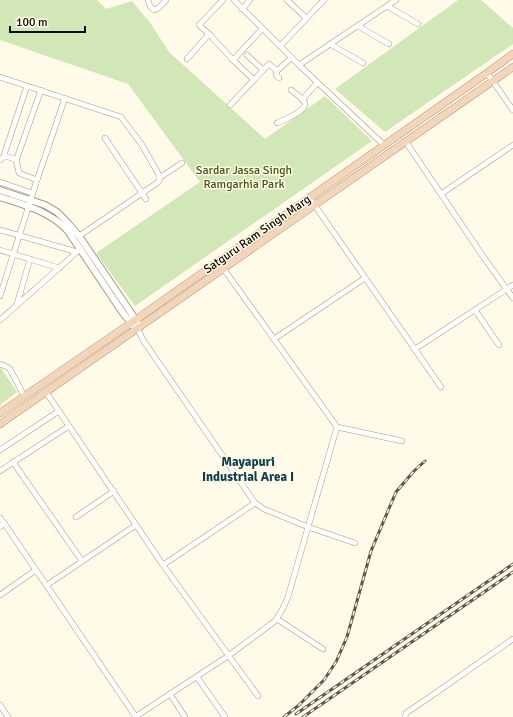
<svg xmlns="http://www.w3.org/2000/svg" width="513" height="717" viewBox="0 0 513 717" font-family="Signika,sans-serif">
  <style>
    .green { fill: #d1e7b8 }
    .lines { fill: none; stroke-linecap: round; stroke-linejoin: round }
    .minor-casing { stroke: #a39c7f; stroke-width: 6 }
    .tertiary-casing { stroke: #a39c7f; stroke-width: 8 }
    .secondary-casing { stroke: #a39c7f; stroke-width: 8 }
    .minor { stroke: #fff; stroke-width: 5 }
    .tertiary { stroke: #fff; stroke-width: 6 }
    .secondary { stroke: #f4d5ba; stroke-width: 7 }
    .rail-casing { stroke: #5c584d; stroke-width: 3 }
    .rail { stroke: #fffbe8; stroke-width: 1.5; stroke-dasharray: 4.5; stroke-linecap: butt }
    .labels { text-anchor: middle; stroke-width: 3; stroke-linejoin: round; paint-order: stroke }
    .park-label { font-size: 12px; fill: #3d560e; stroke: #fffbe8 }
    .street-label { font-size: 12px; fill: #0e0b03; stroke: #fffbe8 }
    .neighbourhood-label { font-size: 13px; font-weight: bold; fill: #0f3d51; stroke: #fffbe8 }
  </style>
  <rect width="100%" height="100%" fill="#fffbe8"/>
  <!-- green -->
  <g class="green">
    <polygon points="0,0 97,0 106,9 132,1 151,24 169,52 265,139 325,96 372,141 135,306 96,253 200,182 128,84 0,40"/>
    <polygon points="458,0 481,0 513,28 513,44 385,132 335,89"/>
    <polygon points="0,367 1,368 17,392 0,405"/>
  </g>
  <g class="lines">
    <!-- minor casing -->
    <g class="minor-casing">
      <g id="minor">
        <path d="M 148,0 C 152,17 159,8 166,0"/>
        <polyline points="223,0 199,25 209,34 233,60 262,29"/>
        <polyline points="234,0 299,65 384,145"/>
        <polyline points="287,0 306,18"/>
        <polyline points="387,6 418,24"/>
        <polyline points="242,9 250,0"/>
        <polyline points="358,26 389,44"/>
        <polyline points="330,44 363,63"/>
        <polyline points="280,46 324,0"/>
        <polyline points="247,55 263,70"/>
        <polyline points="187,59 209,34"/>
        <polyline points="233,60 254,80"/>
        <polyline points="299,65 396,0"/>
        <polyline points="487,73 513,110"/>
        <polyline points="0,77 121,117 142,145 159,175 159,181 157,183 79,236"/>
        <polyline points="279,78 276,75 277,71 291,58"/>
        <polyline points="27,86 4,155 5,156 15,159 17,158 41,90"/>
        <polyline points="302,100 317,83"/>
        <polyline points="230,105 269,64 277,71"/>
        <path d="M 277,123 C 283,120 307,111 305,103 C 304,99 295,93 291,90"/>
        <polyline points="105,138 146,199"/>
        <polyline points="406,142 482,255 513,298"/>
        <polyline points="16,159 19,173 37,180"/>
        <polyline points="0,160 5,156"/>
        <polyline points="159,178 182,163"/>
        <polyline points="0,182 32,193"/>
        <polyline points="441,194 513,145"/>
        <polyline points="309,197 441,387"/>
        <polyline points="0,230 77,252"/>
        <polyline points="0,250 59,268"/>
        <polyline points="218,261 337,427 402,441"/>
        <polyline points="0,296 37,180 65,98"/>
        <polyline points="17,304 30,259"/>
        <polyline points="475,310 499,345"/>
        <polyline points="0,320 59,268 80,249"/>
        <polyline points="274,339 365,278"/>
        <polyline points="415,349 513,285"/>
        <polyline points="0,364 7,367 10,369 24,396"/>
        <polyline points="46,392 163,565 258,696"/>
        <polyline points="337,427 308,527 355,543"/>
        <polyline points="0,450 59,411"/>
        <polyline points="13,462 82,561"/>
        <polyline points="0,471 69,426"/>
        <polyline points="76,517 114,491"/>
        <polyline points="0,518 4,523 0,527"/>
        <polyline points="4,523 136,717"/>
        <polyline points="163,565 255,503"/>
        <polyline points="47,585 136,525"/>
        <polyline points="0,595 36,570"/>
        <polyline points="277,619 323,649"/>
        <polyline points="197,677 225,717"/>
        <polyline points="170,694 185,717"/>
        <polyline points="0,705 8,717"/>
        <polyline points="135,717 228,656 275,621 282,610 288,597 308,527 264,509 255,503 143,340 137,328"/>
        <polyline points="405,717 406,713 424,701 513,639"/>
      </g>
    </g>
    <!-- tertiary casing -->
    <g class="tertiary-casing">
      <g id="tertiary">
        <polyline points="0,190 45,205 57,212 67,222 79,236 140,326"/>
        <path d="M 0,197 C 24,205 50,211 68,231 L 123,313 L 136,329"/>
      </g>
    </g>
    <!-- secondary casing -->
    <g class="secondary-casing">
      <g id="secondary">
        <polyline points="0,413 131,323 487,73 513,54"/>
        <polyline points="0,424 513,67"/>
      </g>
    </g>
    <!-- minor -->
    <use href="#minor" class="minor"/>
    <!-- tertiary -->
    <use href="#tertiary" class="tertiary"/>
    <!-- secondary -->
    <use href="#secondary" class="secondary"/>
    <!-- rail casing -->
    <g class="rail-casing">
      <g id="rail">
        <polyline points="296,714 513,564"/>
        <polyline points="284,717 299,705 324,680 336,662 347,637 371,551 396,492 414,471 425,461"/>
        <polyline points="303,717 513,572"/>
      </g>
    </g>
    <!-- rail -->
    <use href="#rail" class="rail"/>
  </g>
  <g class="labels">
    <!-- park labels -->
    <g class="park-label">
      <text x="244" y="174">Sardar Jassa Singh<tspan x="244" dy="14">Ramgarhia Park</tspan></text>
    </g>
    <!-- street labels -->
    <g class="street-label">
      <text transform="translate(257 234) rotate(-35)" y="4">Satguru Ram Singh Marg</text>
    </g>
    <!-- neighbourhood labels -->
    <g class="neighbourhood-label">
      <text x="248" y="466">Mayapuri<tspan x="248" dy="15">Industrial Area I</tspan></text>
    </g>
  </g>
  <!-- scale -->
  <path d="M10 26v6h75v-6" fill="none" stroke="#0e0b03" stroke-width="2"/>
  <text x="16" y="26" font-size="12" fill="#0e0b03" stroke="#fffbe8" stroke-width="3" paint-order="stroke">100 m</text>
</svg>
